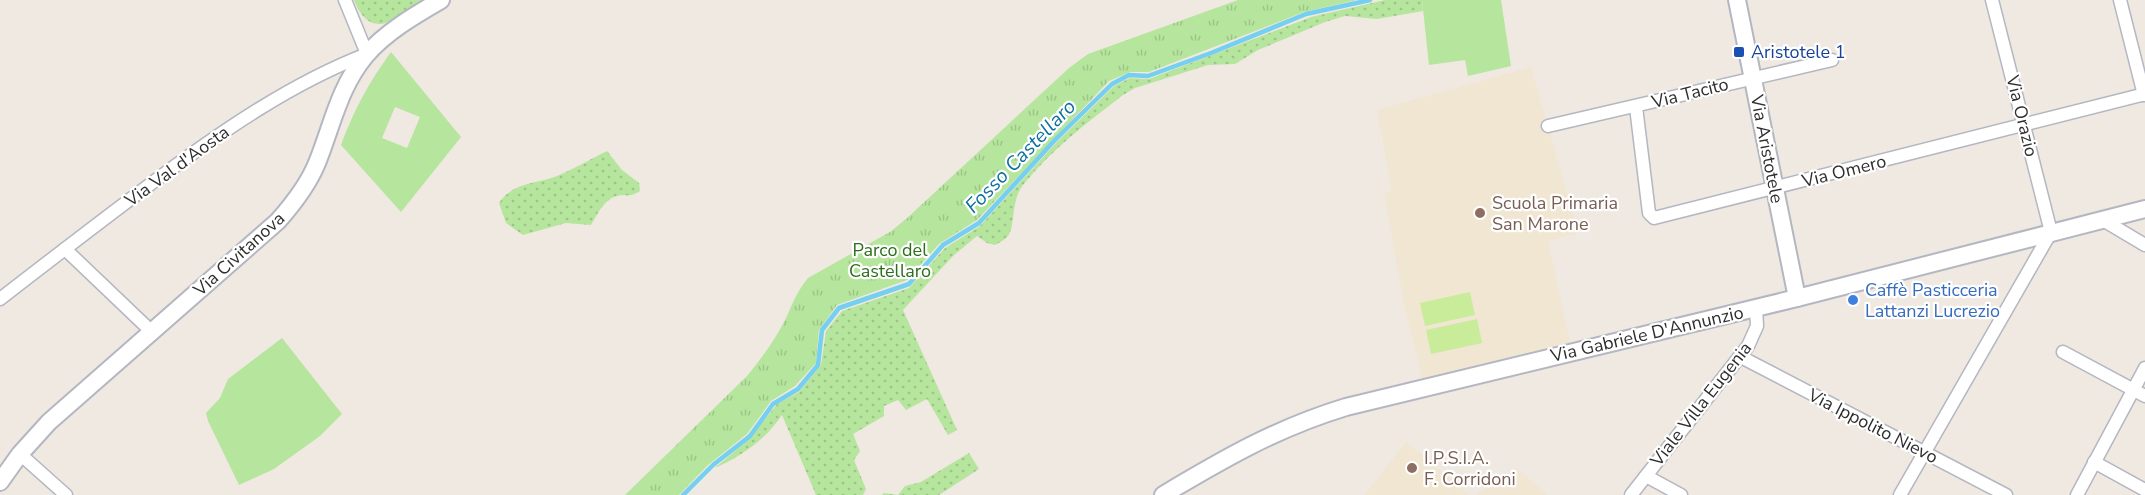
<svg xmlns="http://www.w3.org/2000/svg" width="2145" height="495" viewBox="0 0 2145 495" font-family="'Nunito Sans',sans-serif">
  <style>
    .education { fill: #f0e6d1 }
    .grass { fill: url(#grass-dots) }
    .park { fill: url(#park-tufts) }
    .garden { fill: #b6e59e; fill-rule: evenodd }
    .pitch { fill: #c9ec9a }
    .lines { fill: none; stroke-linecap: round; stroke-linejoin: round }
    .stream { stroke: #75cff0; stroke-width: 4.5 }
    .street-casing { stroke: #b4b7c1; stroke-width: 15 }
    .secondary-casing { stroke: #b4b7c1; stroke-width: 20 }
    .street { stroke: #fff; stroke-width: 12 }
    .secondary { stroke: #fff; stroke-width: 16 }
    .transit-dot { fill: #1a4fb4; stroke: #fff; stroke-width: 2 }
    .education-dot { fill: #8d6e63; stroke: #fff; stroke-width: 2 }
    .shop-dot { fill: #3f7fe0; stroke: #fff; stroke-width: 2 }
    .labels { text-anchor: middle; stroke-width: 4.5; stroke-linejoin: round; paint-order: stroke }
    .transit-label { font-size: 18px; fill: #164399; stroke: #fff; text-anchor: start }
    .street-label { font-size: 18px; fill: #2e2e2e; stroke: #fff }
    .education-label { font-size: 18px; fill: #785e54; stroke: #fff; text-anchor: start }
    .park-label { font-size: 18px; fill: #2c6e1b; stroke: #fff }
    .shop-label { font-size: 18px; fill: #366cbe; stroke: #fff; text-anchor: start }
    .water-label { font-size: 20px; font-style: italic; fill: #0d6fa3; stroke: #fff }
  </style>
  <defs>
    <pattern id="grass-dots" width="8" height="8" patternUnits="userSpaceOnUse" patternTransform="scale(1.5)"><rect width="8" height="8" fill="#b6e59e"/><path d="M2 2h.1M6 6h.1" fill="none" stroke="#9dc588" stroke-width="1.8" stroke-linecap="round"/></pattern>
    <pattern id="park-tufts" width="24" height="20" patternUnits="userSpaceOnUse" patternTransform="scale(1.5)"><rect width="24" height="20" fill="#b6e59e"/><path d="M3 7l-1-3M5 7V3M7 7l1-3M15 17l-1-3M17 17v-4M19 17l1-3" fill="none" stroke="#9dc588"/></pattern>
  </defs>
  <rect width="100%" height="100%" fill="#efe9e1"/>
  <!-- education -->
  <g class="education">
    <polygon points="1531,67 1578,233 1548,241 1570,342 1422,378 1405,309 1384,193 1392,191 1377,110"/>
    <polygon points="1406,442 1469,495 1365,495"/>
    <polygon points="1516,468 1548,495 1477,495 1482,490 1500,485"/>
  </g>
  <!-- grass -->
  <g class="grass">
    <path d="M 354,0 L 427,0 C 400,17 371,44 354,0 Z"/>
    <path d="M 1385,0 L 1422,0 L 1423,11 L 1377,19 L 1345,16 L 1325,22 L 1258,50 L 1235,64 L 1208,65 L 1135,88 L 1123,95 C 1088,122 1051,150 1023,185 C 1010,202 1016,228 1007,237 C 1004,240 999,243 995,245 L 987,243 L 977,236 L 953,256 L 903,310 L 957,430 L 948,435 L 927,399 L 906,410 L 898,400 L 884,406 L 884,416 L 853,434 L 860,451 L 854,460 L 866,489 L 863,495 L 816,495 L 782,415 C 765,440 742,456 715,468 L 750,438 L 777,404 L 799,392 L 821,365 L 826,331 L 842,311 L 909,288 L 945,248 L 980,226 L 1057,142 L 1114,86 L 1130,78 L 1149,79 L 1311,17 Z"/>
    <path d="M 607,151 L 622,170 L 639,183 L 640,191 C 629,198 628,194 617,196 C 604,199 597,215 591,225 L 566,223 L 523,235 L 506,223 L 499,203 C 513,182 536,184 557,176 C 574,169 591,159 607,151 Z"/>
    <polygon points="969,453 979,469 939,495 882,495 884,493 898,495 905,486 921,482"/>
  </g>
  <!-- park -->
  <path class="park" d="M 1238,0 L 1357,0 L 1304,12 L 1149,72 L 1130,72 L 1109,81 L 977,220 L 939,244 L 907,280 L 837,305 L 819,330 L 816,363 L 795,386 L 771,401 L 747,434 L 708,465 L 679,495 L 625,495 L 747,376 C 762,358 777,337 787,316 C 793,302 798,290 808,278 L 890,232 L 906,219 L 1069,68 L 1088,54 Z"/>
  <!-- garden -->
  <g class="garden">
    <polygon points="1422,0 1501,0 1511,66 1468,76 1465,60 1429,65"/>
    <path d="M 391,52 L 461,137 L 401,212 L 341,145 C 355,108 368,84 391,52 ZM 395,107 L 420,117 L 407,148 L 382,138 Z"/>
    <polygon points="282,338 342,414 320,436 274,469 239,485 208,421 206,413 220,398 228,379"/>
  </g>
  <!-- pitch -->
  <g class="pitch">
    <polygon points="1470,292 1475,315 1425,326 1420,303"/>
    <polygon points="1477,319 1482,343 1431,354 1426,330"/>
  </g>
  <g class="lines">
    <!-- stream -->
    <polyline class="stream" points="683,495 713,465 750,436 773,404 798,389 818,365 822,330 839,308 909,284 943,245 979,223 1055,140 1112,84 1129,75 1148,76 1211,53 1306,14 1370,0"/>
    <!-- street casing -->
    <g class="street-casing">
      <g id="street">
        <polyline points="2120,0 2144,95"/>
        <polyline points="1636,107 1649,213 1654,218 2145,94"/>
        <polyline points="1548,126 1832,60"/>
        <polyline points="2103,220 2145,245"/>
        <polyline points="65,249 152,332"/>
        <path d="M 0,299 C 53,258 106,217 160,177 C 224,130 292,83 367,54 L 345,0"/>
        <polyline points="2063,352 2145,396"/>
        <polyline points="1741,357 2006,495"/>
        <polyline points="20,454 66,495"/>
        <polyline points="2094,462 2145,490"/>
        <polyline points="1646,476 1681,495"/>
        <polyline points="1631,495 1748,346 1757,326 1756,308"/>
        <polyline points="1900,495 2051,232 1992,0"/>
        <polyline points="2077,495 2145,368"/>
      </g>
    </g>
    <!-- secondary casing -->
    <g class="secondary-casing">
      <g id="secondary">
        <polyline points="1737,0 1797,298"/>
        <path d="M 0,482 L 20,454 L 49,422 L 278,221 C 294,203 308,185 317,163 C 332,126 339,87 366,55 C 386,32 415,15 441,0"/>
        <path d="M 1163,495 C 1225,458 1277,428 1346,407 L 1797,298 L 2145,209"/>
      </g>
    </g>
    <!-- street -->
    <use href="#street" class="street"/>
    <!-- secondary -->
    <use href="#secondary" class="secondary"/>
  </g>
  <!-- markers -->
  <rect class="transit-dot" x="1733" y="46" width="12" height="12" rx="3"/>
  <g class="education-dot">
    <circle cx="1480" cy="213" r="6"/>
    <circle cx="1412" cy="468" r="6"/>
  </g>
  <circle class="shop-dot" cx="1853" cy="300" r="6"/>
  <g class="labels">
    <!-- transit labels -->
    <g class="transit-label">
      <text x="1751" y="58">Aristotele 1</text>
    </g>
    <!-- street labels -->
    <g class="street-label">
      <text transform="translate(1690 93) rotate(-14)" y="6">Via Tacito</text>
      <text transform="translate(2022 116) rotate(76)" y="6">Via Orazio</text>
      <text transform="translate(1767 149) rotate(79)" y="6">Via Aristotele</text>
      <text transform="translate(177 166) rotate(-36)" y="6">Via Val d'Aosta</text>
      <text transform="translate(1844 171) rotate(-14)" y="6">Via Omero</text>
      <text transform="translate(239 254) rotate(-42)" y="6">Via Civitanova</text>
      <text transform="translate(1647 334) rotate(-13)" y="6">Via Gabriele D'Annunzio</text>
      <text transform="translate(1701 404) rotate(-52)" y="6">Viale Villa Eugenia</text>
      <text transform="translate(1873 426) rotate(27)" y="6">Via Ippolito Nievo</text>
    </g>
    <!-- education labels -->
    <g class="education-label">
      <text x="1492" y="209">Scuola Primaria<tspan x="1492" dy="21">San Marone</tspan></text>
      <text x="1424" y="464">I.P.S.I.A.<tspan x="1424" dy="21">F. Corridoni</tspan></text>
    </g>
    <!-- park labels -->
    <g class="park-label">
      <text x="890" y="256">Parco del<tspan x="890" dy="21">Castellaro</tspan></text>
    </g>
    <!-- shop labels -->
    <g class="shop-label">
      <text x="1865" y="296">Caffè Pasticceria<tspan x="1865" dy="21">Lattanzi Lucrezio</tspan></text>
    </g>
    <!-- water labels -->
    <g class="water-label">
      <text transform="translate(1020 156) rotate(-46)" y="7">Fosso Castellaro</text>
    </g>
  </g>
</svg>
